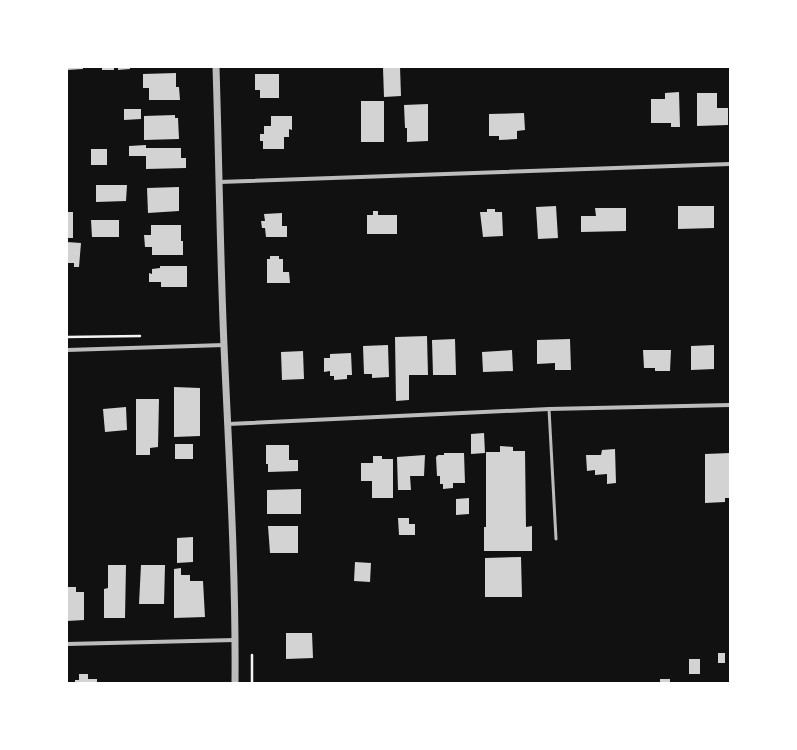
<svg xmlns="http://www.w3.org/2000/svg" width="797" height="750" viewBox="0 0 797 750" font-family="Overpass,sans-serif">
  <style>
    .building { fill: #d3d3d3 }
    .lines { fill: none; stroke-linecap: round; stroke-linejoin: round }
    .path { stroke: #f5f5f5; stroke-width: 2.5 }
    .service { stroke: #bcbcbc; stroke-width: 3 }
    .minor { stroke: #bcbcbc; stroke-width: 4 }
    .tertiary { stroke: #bcbcbc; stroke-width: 7 }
  </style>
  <rect width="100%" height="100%" fill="#111"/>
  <!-- building -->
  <g class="building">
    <polygon points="67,67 83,67 83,69 67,70"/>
    <rect x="102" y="67" width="12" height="3"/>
    <polygon points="118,67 130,67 130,69 118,70"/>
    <polygon points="400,67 401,96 384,97 383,68"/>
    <polygon points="176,73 176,87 179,87 180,100 149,100 149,88 143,88 143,74"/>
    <polygon points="255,74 279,74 279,98 260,98 260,90 255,90"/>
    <polygon points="679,92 680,127 671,127 671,123 651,123 651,99 665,99 665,93"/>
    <polygon points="697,93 717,93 717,108 728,108 728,125 697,126"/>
    <rect x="361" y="101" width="23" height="41"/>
    <polygon points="428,104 428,141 407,142 407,128 405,128 404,105"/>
    <polygon points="124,109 141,109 141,119 124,120"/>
    <polygon points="524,113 525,130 517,131 517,139 499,140 499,136 489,136 489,114"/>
    <polygon points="175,115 175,118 178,118 179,139 144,140 144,116"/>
    <polygon points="271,116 292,116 292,130 289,129 289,137 284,137 284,149 263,149 263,141 260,141 260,134 264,134 264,126 271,126"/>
    <polygon points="146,145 146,148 181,148 181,158 186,158 186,168 146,169 146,156 129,156 129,146"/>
    <rect x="91" y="149" width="16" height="16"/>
    <polygon points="96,185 127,185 126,201 96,202"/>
    <polygon points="179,187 179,211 148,213 147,188"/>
    <polygon points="556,206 558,238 538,239 536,207"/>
    <polygon points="678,206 714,206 714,228 678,229"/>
    <polygon points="595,208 626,208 626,231 581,232 581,216 596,216"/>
    <polygon points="487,209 495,209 495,212 502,212 503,236 483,237 480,212 487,212"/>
    <polygon points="373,211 378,211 378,215 397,215 397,234 367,234 367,215 373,215"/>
    <rect x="67" y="212" width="6" height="26"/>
    <polygon points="282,213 282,226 287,226 287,237 266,237 265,228 262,228 261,221 265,221 264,214"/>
    <polygon points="91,220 119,220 119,237 92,237"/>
    <polygon points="151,225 181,225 181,241 183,241 183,255 152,255 152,247 145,247 144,235 151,235"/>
    <polygon points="67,242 81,243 79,267 74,267 74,263 67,263"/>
    <polygon points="270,256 279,256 279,259 283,259 283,272 289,272 290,283 267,283 267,259 270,259"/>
    <polygon points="160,266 187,266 187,287 161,287 161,282 149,282 149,273 152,274 152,269 160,268"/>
    <polygon points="427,336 428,375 409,375 409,400 396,401 395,337"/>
    <polygon points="455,339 456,375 433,375 432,340"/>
    <polygon points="570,339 571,370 555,370 555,363 537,364 537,340"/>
    <polygon points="388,345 389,377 372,378 372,374 364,374 363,346"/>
    <polygon points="714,345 714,369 691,370 691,346"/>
    <polygon points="512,350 513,371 483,372 482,352"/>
    <polygon points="643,350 671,350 670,371 655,371 655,368 644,368"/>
    <polygon points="303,351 304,379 282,380 281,352"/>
    <polygon points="351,353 352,375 347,375 347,379 334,380 334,376 330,376 330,371 324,372 324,358 330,358 330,354"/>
    <polygon points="174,387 200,388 200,436 174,437"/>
    <polygon points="136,399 159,399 158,447 150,448 150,455 136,455"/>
    <polygon points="126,407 127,430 105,432 103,409"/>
    <polygon points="484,433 485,453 471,454 471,434"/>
    <rect x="175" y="444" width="18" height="15"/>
    <polygon points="266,445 289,445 289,460 298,460 298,471 268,472 268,464 266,464"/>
    <polygon points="500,446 513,447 513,451 525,451 526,527 532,526 532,551 484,551 484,527 486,527 486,452 500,452"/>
    <polygon points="615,449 616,483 607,484 607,474 595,475 595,470 587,471 586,455 601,455 602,450"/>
    <polygon points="444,453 464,453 465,483 453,483 453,488 443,489 443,484 440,484 440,476 437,476 436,457 438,455 444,455"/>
    <polygon points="730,453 730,498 725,498 725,502 705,503 705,454"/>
    <polygon points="425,455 424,476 410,476 411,490 398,490 397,457"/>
    <polygon points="373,456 382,456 382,459 393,459 393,498 372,498 372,481 361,481 361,463 373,463"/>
    <polygon points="301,489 301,514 267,514 267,490"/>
    <polygon points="469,498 469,514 456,515 456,499"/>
    <polygon points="398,518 409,518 409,524 415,524 415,535 399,535"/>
    <polygon points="268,526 298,526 298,553 270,553"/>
    <polygon points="193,537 193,562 177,563 177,538"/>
    <polygon points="521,557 522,597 485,597 485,558"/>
    <polygon points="355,562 371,563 370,582 354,581"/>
    <polygon points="108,565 126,565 125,618 104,618 104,589 108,588"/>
    <polygon points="141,565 165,565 164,604 139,604"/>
    <polygon points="181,568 181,575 190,575 190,581 203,581 205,617 174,618 174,569"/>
    <polygon points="67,587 76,587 76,592 84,592 84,620 67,621"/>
    <polygon points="286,633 312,633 313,658 286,659"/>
    <rect x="718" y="653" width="7" height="10"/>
    <rect x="689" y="659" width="11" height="15"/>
    <polygon points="79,674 88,674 88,679 97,679 97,683 75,683 75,680 79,680"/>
    <rect x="660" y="679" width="10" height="4"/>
  </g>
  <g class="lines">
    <!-- path -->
    <g class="path">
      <polyline points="67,337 140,336"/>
      <polyline points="252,683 252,655"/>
    </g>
    <!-- service -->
    <polyline class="service" points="549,409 556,539"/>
    <!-- minor -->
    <g class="minor">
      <polyline points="219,182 730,164"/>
      <polyline points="67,350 224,345"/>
      <polyline points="228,424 549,409 730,405"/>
      <polyline points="67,644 235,640"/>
    </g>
    <!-- tertiary -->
    <path class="tertiary" d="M 216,67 C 219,160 220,253 224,346 C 229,458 236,571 235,683"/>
  </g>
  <!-- border -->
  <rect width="797" height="750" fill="none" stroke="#ffffff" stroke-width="136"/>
</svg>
